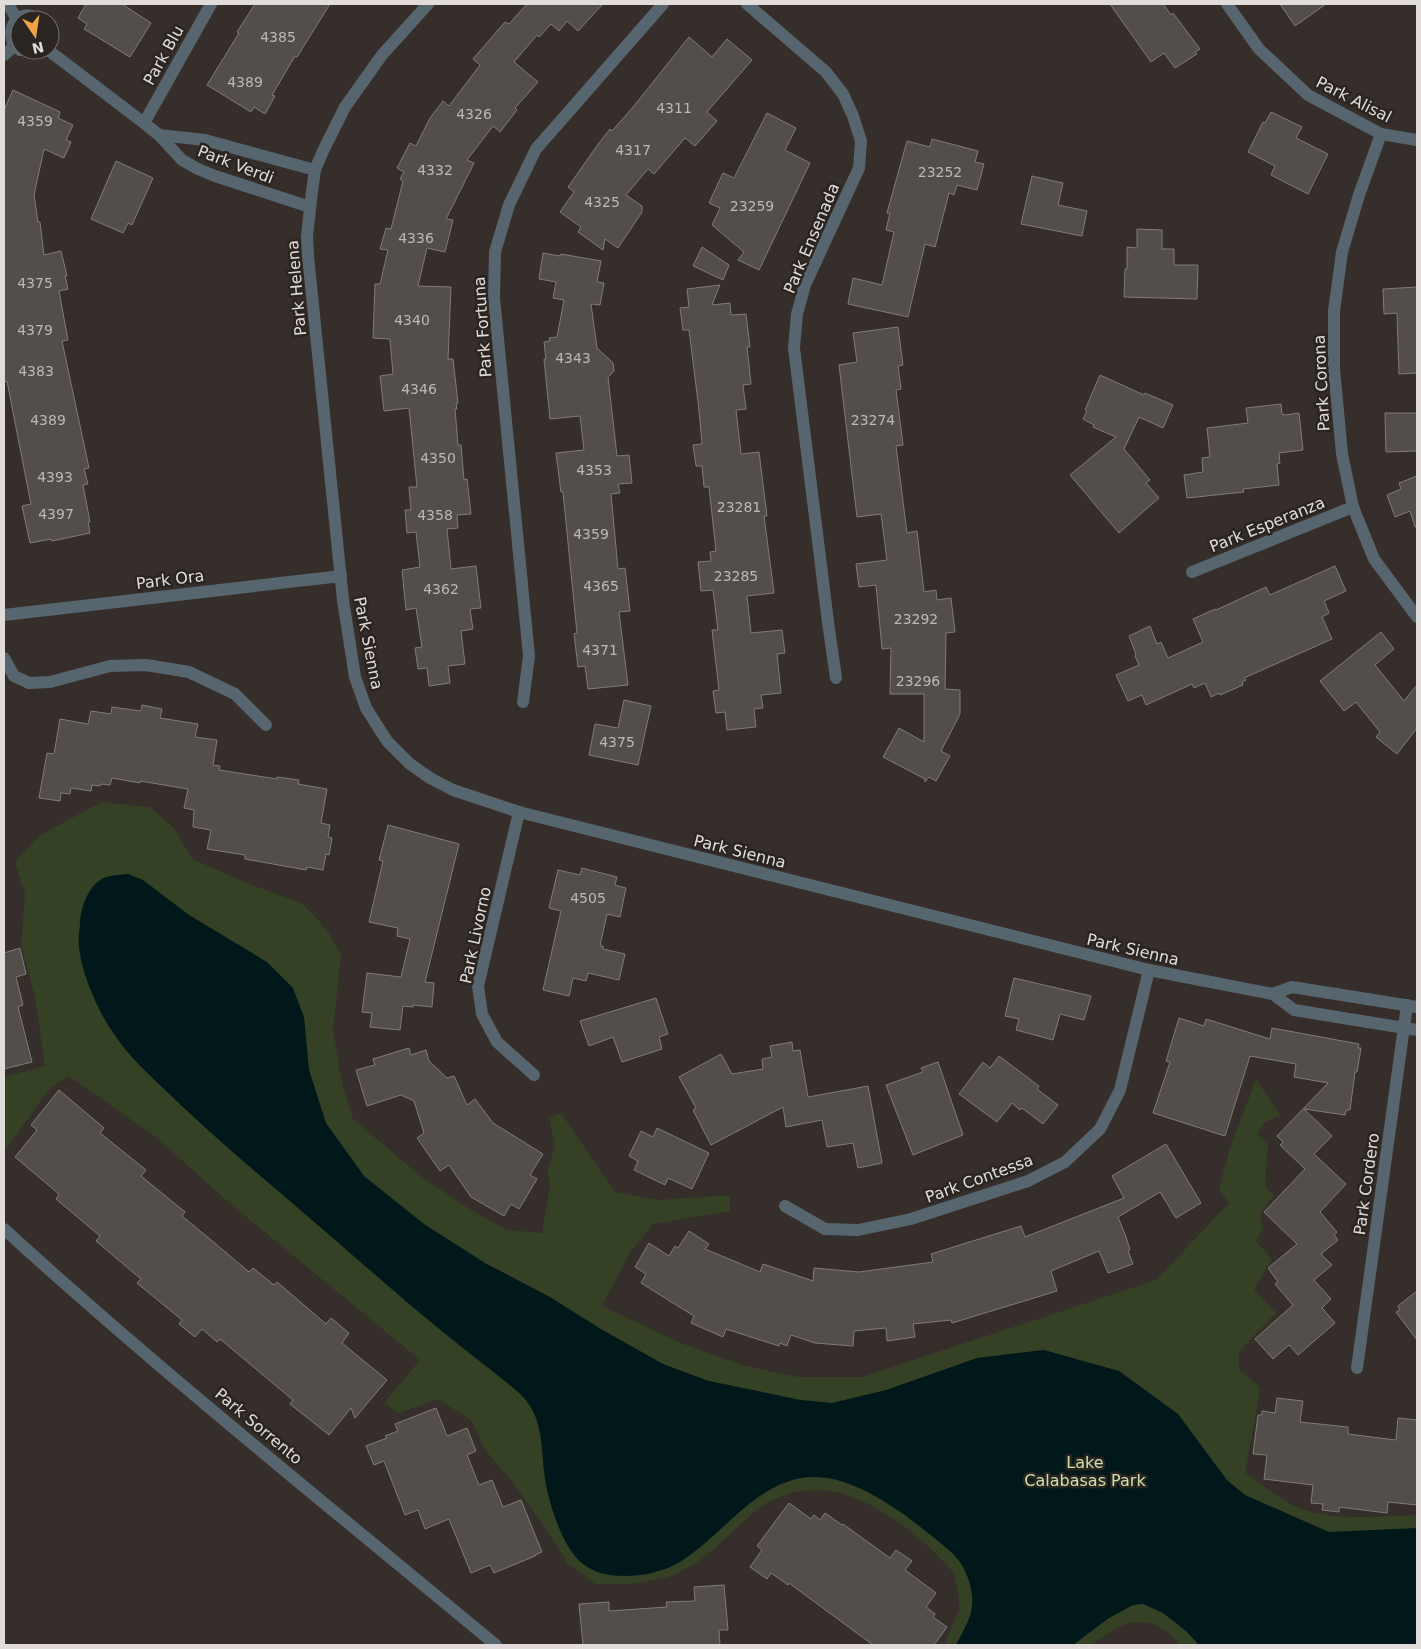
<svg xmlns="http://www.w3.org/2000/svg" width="1421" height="1649" viewBox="0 0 1421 1649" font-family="'DejaVu Sans',sans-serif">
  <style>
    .green { fill: #354124 }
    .water { fill: #01181a }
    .building { fill: #534e49; stroke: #817c76 }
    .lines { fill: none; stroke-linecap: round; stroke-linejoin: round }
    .minor { stroke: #57666e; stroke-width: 12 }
    .labels { text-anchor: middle; stroke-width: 5; stroke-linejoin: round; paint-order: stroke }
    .number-label { font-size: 14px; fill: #beb8b6 }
    .street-label { font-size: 16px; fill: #e1dcda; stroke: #2b2522 }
    .park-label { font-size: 16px; fill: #c8e2a8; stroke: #2b2522 }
  </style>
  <rect width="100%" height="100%" fill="#352e2b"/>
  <!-- green -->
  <path class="green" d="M 102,802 L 150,807 L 174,828 L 192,859 L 247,883 L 303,904 L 327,930 L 341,954 L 333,1031 L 343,1087 L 353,1119 L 423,1178 L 471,1210 L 507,1230 L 542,1233 L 550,1186 L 547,1172 L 555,1146 L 549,1118 L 561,1113 L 615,1192 L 658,1200 L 730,1195 L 730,1211 L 653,1224 L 629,1254 L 602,1306 L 678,1342 L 742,1365 L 798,1377 L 862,1377 L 1156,1280 L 1229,1203 L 1219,1189 L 1230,1148 L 1256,1079 L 1280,1115 L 1265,1122 L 1257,1134 L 1268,1143 L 1265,1187 L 1274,1196 L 1260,1214 L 1263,1228 L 1256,1241 L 1272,1259 L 1254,1289 L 1276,1313 L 1239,1351 L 1239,1370 L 1258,1385 L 1260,1392 L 1245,1473 C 1264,1485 1284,1504 1305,1510 C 1341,1521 1380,1516 1417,1515 L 1417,1645 L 1181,1645 L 1168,1632 L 1151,1623 L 1133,1622 L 1118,1627 L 1091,1645 L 944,1645 L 959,1610 L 959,1600 L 954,1573 L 929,1547 L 901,1524 L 873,1506 L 842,1493 L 819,1490 L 792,1492 L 768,1502 L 754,1512 L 713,1550 L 693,1565 L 672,1576 L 638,1583 L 622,1584 L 596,1584 L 568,1564 L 550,1535 L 514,1484 L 485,1450 L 471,1420 L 438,1399 L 399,1413 L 384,1403 L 420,1360 L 233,1206 L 157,1138 L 69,1076 L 50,1088 L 7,1148 L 4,1149 L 4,1077 L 45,1066 L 35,997 L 21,944 L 25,894 L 15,862 L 40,835 Z"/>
  <!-- water -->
  <path class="water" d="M 128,874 L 143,880 L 189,915 L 267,962 L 293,988 L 304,1017 L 309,1070 L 326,1123 L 364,1176 L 424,1224 L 485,1263 L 550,1297 L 601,1329 L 663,1364 L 709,1381 L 801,1400 L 832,1403 L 886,1390 L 977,1358 L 1044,1350 L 1119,1371 L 1178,1414 L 1227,1480 L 1245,1495 L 1329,1532 L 1417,1528 L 1417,1645 L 1199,1645 L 1186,1631 L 1163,1613 L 1143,1604 L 1133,1605 L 1109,1618 L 1073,1645 L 956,1645 C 961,1635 968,1624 971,1612 C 976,1592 966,1565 951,1552 C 918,1524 871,1485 827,1478 C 764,1468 727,1533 680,1562 C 663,1572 643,1576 624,1576 C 609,1576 595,1573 583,1564 C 563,1549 549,1504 545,1479 C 541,1450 544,1419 523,1397 C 517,1390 508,1384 501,1378 C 484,1364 466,1351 449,1337 C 391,1290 335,1239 277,1190 C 238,1157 200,1124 163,1088 C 145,1071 128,1055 114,1034 C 99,1014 81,972 79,947 C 78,940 79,932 80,925 C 80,910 87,889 100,880 C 108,875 119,875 128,874 Z"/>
  <!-- building -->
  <g class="building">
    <polygon points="86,4 122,4 151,23 130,57 84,29 87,24 78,18"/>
    <polygon points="255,4 330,4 297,57 295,56 272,95 275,96 265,114 254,107 251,112 207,85 239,33 237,32"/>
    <polygon points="527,4 603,4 578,31 567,21 559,31 551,24 539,37 537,35 514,62 538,82 515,108 517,110 500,132 493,126 467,160 474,163 446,219 453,220 445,252 427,248 418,286 451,287 448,359 453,359 458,403 456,403 457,409 455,409 458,445 461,445 464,480 467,479 471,514 457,515 458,528 447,529 451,569 476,566 481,608 470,609 473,629 461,631 465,664 448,666 450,683 429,686 427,668 418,669 415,648 422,647 416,608 406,610 402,570 420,567 416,532 407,533 405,510 411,510 409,487 417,487 409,408 384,411 380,376 393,374 390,339 373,338 375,284 380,284 388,250 380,249 386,228 391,229 403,181 400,179 404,172 397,168 410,143 416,146 430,118 443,101 449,106 480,65 473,59 505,22 509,24"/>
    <polygon points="1110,4 1163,4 1171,15 1173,13 1200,49 1195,52 1197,54 1175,68 1164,53 1151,62"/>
    <polygon points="1280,4 1326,4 1295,26"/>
    <polygon points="689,37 712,57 727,39 752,60 707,112 717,121 695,146 685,138 654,174 648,169 626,195 642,206 642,212 618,248 605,239 603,250 578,232 581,227 560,212 574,192 568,187 599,143 610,129 612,131 634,106"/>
    <polygon points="13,90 60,112 58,118 73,125 66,140 71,142 64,158 44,149 34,195 38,222 40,222 44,255 61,251 67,276 65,276 68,289 59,291 68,340 62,341 89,468 84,469 88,484 83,485 90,522 88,522 90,533 52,541 51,539 30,543 22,506 31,504 11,402 7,381 4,382 4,110"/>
    <polygon points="1271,112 1302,127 1296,138 1328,154 1308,194 1271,175 1275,166 1248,152 1263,122 1265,123"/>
    <polygon points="767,113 796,128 785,150 810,163 759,270 738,260 744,252 712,225 720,208 709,203 723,173 734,178"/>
    <polygon points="932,139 978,151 975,162 984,164 977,190 957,185 954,195 949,193 935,247 925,244 908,317 848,304 853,278 882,285 894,232 886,230 890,213 887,213 907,141 930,147"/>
    <polygon points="116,161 153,178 132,225 128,223 123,233 91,219"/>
    <polygon points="1032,176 1063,183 1058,205 1087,211 1082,236 1021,224"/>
    <polygon points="1137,229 1162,230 1162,249 1174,249 1174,265 1198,265 1197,299 1124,297 1125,269 1127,269 1127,247 1137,248"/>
    <polygon points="702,247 729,265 723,280 693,266"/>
    <polygon points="543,253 560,256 561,254 601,261 597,282 604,283 600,305 591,304 597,348 613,363 614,371 608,377 617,456 629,455 632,483 618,484 620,493 611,494 618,569 625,568 630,611 619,612 628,685 588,689 585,666 578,667 574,634 577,633 563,492 561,492 556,453 584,450 580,416 550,419 544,359 546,359 544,342 550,341 549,338 557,337 564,300 553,298 556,282 539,279"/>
    <polygon points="720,285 712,305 730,303 731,315 746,314 750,347 747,347 751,384 743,385 746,409 736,410 741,454 759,452 767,516 764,516 774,593 747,596 751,633 782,630 785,653 777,654 781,693 761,695 763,708 754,709 756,727 727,730 725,712 716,713 713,691 719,690 712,630 718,630 713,590 701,591 698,562 711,561 710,552 716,551 709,487 704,487 702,466 696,466 693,445 702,444 699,410 689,330 683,330 680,308 689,307 687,289"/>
    <polygon points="1417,287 1417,373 1399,374 1397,313 1384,314 1383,289"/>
    <polygon points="898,327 903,365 898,366 901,389 896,390 903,445 896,446 907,533 917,531 924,592 936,590 937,600 951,598 955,632 946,633 945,689 960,690 960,714 941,751 950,756 936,781 929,777 925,782 925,779 883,757 899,728 924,742 924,694 890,694 891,648 882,649 876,585 859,587 856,564 887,560 881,514 857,517 839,365 857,362 853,333"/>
    <polygon points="1100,375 1144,395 1145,393 1173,405 1163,428 1139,417 1124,449 1150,480 1146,483 1159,498 1119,533 1070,475 1116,437 1093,427 1094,425 1083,419 1087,411 1085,410"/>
    <polygon points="1281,404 1282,414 1285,415 1299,413 1303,450 1279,453 1280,463 1277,464 1279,485 1243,489 1244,492 1187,498 1184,475 1203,472 1202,458 1210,457 1207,428 1248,423 1246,408"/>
    <polygon points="1385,413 1417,413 1417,451 1386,452"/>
    <polygon points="1417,476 1417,527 1415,527 1410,511 1395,517 1387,495 1401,489 1399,483"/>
    <polygon points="1335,566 1346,591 1324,601 1329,613 1322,617 1332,639 1244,678 1246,680 1242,682 1243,685 1220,695 1219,693 1211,697 1205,683 1194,688 1192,684 1146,705 1142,695 1128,701 1116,675 1139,665 1135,656 1136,654 1129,636 1150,626 1157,644 1161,642 1168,658 1203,642 1193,619 1215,609 1216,610 1266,587 1270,595"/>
    <polygon points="1381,632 1394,649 1375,665 1404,701 1417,685 1417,728 1397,754 1376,737 1380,732 1356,702 1344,711 1320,681"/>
    <polygon points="624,700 651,706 638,765 589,755 595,724 618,728"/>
    <polygon points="142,705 162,709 160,718 198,724 195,737 217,740 213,765 220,766 219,770 277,779 277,777 299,780 298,784 327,789 321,823 330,825 328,837 332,838 329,855 326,854 323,870 307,867 306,870 245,859 245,855 207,849 211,830 193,827 194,810 184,808 188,789 140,781 140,783 112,778 110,785 101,784 100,786 92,785 91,791 71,788 70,794 61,793 60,801 39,798 47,753 54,754 60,719 88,724 91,711 111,714 112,707 141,711"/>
    <polygon points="388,825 459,844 425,982 434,983 432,1007 413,1005 413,1007 403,1006 400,1030 370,1027 372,1013 362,1012 367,973 401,977 410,939 397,936 398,928 369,922 383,861 379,860"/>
    <polygon points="582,868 617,877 615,885 626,888 620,917 607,914 600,946 603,946 603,949 625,954 619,980 588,973 586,981 573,978 569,996 543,990 561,911 549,908 558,870 580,875"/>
    <polygon points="20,948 26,974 16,977 23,1005 18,1007 32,1062 4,1069 4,953"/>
    <polygon points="1014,978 1091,996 1084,1020 1060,1014 1053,1040 1016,1030 1019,1019 1005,1016"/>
    <polygon points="656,998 668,1034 659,1037 662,1049 622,1062 613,1037 589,1046 580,1021"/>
    <polygon points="1179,1018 1204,1026 1206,1019 1270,1039 1272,1028 1359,1044 1358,1048 1361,1048 1357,1072 1355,1072 1350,1110 1346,1110 1345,1115 1304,1109 1332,1136 1314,1154 1346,1184 1320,1212 1337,1232 1334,1235 1338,1240 1321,1254 1332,1265 1314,1280 1331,1299 1322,1308 1335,1323 1298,1355 1289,1345 1273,1359 1255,1339 1293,1305 1275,1284 1278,1282 1268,1268 1297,1244 1264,1212 1305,1169 1280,1145 1283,1142 1277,1136 1328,1083 1294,1077 1296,1064 1250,1056 1225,1136 1153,1113 1170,1062 1166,1061"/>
    <polygon points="792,1042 793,1051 800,1050 808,1097 868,1086 882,1163 858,1168 853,1143 827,1147 822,1120 786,1127 783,1107 711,1145 693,1110 696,1108 679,1077 721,1054 732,1074 763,1069 762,1059 772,1057 770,1046"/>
    <polygon points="409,1048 411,1055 426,1050 429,1061 447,1078 454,1076 467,1105 475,1099 493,1123 543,1154 530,1175 537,1179 519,1209 511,1204 504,1216 471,1197 449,1165 440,1171 417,1138 424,1133 414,1101 401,1095 367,1106 356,1070 375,1065 373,1059"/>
    <polygon points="999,1056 1039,1086 1037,1089 1058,1105 1043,1124 1022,1108 1020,1110 1012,1103 997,1122 959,1094 983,1062 990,1068"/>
    <polygon points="938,1062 963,1135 913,1155 886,1085 923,1072 921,1068"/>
    <polygon points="59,1090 104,1128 100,1133 146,1170 141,1176 185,1212 182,1216 217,1245 249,1272 253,1268 274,1285 277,1282 326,1324 331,1318 349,1333 342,1343 387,1380 355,1418 351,1408 329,1435 290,1404 293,1400 220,1339 217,1342 202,1329 195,1337 179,1324 182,1320 137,1283 141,1279 96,1241 100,1236 56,1199 59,1194 15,1157 37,1130 31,1125"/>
    <polygon points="657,1128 709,1153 692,1189 668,1178 665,1185 634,1170 638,1161 629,1156 641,1131 653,1137"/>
    <polygon points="1166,1144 1201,1203 1176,1218 1160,1192 1118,1217 1126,1237 1130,1250 1128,1251 1133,1264 1108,1273 1099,1251 1051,1271 1057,1291 952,1323 951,1320 913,1324 915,1337 887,1341 886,1328 854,1331 853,1346 815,1343 791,1335 787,1346 780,1343 779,1346 726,1329 723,1337 691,1323 694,1316 641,1283 646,1274 635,1267 649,1243 669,1256 675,1246 678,1248 689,1231 709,1244 705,1249 760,1272 763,1264 813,1281 814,1268 859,1272 933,1262 931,1254 1021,1226 1025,1237 1124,1198 1112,1176"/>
    <polygon points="1417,1291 1417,1340 1396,1312 1400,1310 1398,1306"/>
    <polygon points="1277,1398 1303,1401 1300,1422 1348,1427 1348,1434 1396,1440 1398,1418 1417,1420 1417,1505 1388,1502 1387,1513 1339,1507 1339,1512 1322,1510 1323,1504 1311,1503 1313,1485 1264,1479 1267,1455 1253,1454 1258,1415 1262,1415 1262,1411 1275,1413"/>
    <polygon points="436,1408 447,1436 467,1428 476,1451 467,1455 479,1485 492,1480 503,1507 521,1500 542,1552 535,1555 535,1556 494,1573 490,1565 471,1573 449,1519 425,1529 418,1510 405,1515 384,1461 374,1465 366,1446 387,1438 385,1436 398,1431 395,1424"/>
    <polygon points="789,1503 811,1519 814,1515 820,1520 825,1513 842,1525 843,1524 890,1558 896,1550 912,1561 905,1570 936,1593 926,1607 935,1614 933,1617 947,1627 934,1645 873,1645 789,1583 788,1585 771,1573 767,1579 750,1567 762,1550 757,1546"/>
    <polygon points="724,1585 728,1630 719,1630 720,1645 583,1645 579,1604 609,1602 609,1611 667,1607 666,1602 695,1601 694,1587"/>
  </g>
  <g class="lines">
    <!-- minor -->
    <g class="minor">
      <polyline points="8,4 16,18"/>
      <polyline points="428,4 382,55 345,107 323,151 315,170 312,191 307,236 308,256 343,600 355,677 366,708 387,741 410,764 430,778 453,790 519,812 1149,970 1273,994 1294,1010 1417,1030"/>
      <polyline points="747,4 826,72 843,94 853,116 861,141 859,168 805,285 797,314 794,348 828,622 836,678"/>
      <polyline points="1227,4 1259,49 1308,95 1381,134 1417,140"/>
      <path d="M 20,50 C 0,36 17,3 39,20"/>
      <polyline points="20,50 33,50"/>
      <polyline points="48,50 144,123 159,135 182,160 198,169 215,176 310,207"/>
      <polyline points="4,55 14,46"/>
      <polyline points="144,123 211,4"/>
      <polyline points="1381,134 1359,195 1342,252 1334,311 1334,369 1342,454 1353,507 1374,559 1417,617"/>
      <polyline points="159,135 205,140 315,170"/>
      <polyline points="1192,572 1353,507"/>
      <polyline points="4,615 341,576"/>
      <polyline points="4,658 14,676 29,683 50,682 110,666 146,665 189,672 235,694 266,725"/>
      <polyline points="523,702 529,656 494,298 495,252 509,205 536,149 663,4"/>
      <polyline points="519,812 478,986 482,1014 497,1042 534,1075"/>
      <polyline points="1273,994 1292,987 1417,1007"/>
      <polyline points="785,1206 825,1229 858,1230 911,1219 1028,1181 1065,1162 1100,1129 1120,1090 1149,970"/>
      <path d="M 4,1229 C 162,1373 331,1508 496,1645"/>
      <polyline points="1357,1368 1407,1005"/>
    </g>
  </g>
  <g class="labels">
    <!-- number labels -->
    <g class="number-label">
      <text x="278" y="42">4385</text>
      <text x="245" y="87">4389</text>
      <text x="674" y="113">4311</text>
      <text x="474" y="119">4326</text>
      <text x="35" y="126">4359</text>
      <text x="633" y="155">4317</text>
      <text x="435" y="175">4332</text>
      <text x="940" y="177">23252</text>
      <text x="602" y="207">4325</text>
      <text x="752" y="211">23259</text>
      <text x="416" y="243">4336</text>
      <text x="35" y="288">4375</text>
      <text x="412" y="325">4340</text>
      <text x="35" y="335">4379</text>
      <text x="573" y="363">4343</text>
      <text x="36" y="376">4383</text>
      <text x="419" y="394">4346</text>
      <text x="48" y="425">4389</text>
      <text x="873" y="425">23274</text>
      <text x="438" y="463">4350</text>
      <text x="594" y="475">4353</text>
      <text x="55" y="482">4393</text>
      <text x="739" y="512">23281</text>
      <text x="56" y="519">4397</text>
      <text x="435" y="520">4358</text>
      <text x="591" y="539">4359</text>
      <text x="736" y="581">23285</text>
      <text x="601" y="591">4365</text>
      <text x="441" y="594">4362</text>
      <text x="916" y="624">23292</text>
      <text x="600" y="655">4371</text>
      <text x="918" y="686">23296</text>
      <text x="617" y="747">4375</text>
      <text x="588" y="903">4505</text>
    </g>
    <!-- street labels -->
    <g class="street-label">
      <text transform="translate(163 55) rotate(-61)" y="6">Park Blu</text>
      <text transform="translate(1354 99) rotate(27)" y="6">Park Alisal</text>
      <text transform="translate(236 164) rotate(21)" y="6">Park Verdi</text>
      <text transform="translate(811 238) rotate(-67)" y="6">Park Ensenada</text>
      <text transform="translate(296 288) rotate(-95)" y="6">Park Helena</text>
      <text transform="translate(482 327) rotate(-94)" y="6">Park Fortuna</text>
      <text transform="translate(1321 383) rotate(-93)" y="6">Park Corona</text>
      <text transform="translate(1267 524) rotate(-22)" y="6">Park Esperanza</text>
      <text transform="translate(170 579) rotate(-7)" y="6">Park Ora</text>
      <text transform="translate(369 643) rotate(79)" y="6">Park Sienna</text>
      <text transform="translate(740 851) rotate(14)" y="6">Park Sienna</text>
      <text transform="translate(475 935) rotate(-78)" y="6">Park Livorno</text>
      <text transform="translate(1133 949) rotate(13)" y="6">Park Sienna</text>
      <text transform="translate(979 1178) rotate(-20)" y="6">Park Contessa</text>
      <text transform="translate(1366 1184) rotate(-82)" y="6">Park Cordero</text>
      <text transform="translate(259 1426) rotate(40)" y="6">Park Sorrento</text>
    </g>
    <!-- park labels -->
    <g class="park-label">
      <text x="1085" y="1468">Lake<tspan x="1085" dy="18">Calabasas Park</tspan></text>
    </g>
  </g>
  <!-- border -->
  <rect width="1421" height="1649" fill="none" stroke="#e1dcda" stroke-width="10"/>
  <!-- north arrow -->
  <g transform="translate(35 35) rotate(167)"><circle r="24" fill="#2b2522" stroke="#746e6c"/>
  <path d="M0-4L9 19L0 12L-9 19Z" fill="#f3a442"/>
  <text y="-8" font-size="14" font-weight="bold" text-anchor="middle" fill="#e1dcda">N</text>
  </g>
</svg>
